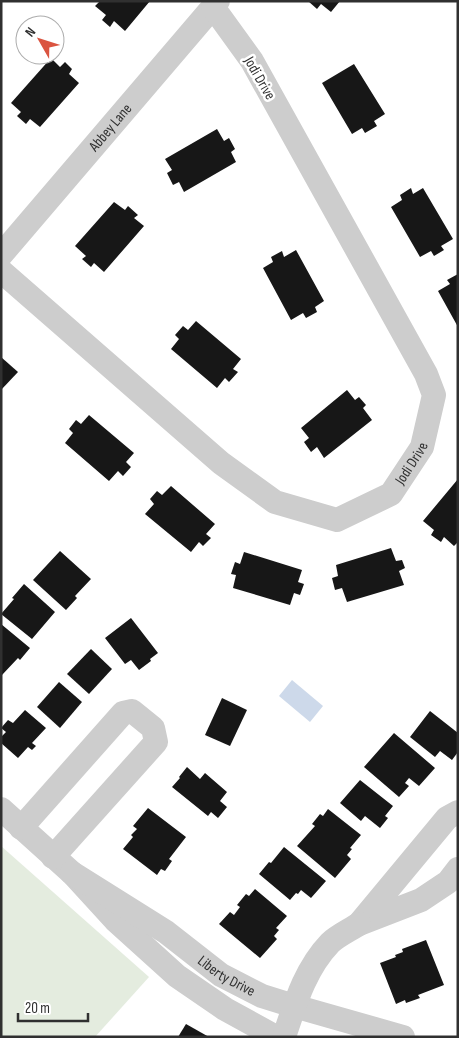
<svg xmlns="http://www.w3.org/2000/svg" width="459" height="1038" viewBox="0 0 459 1038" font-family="'Sofia Sans Condensed',sans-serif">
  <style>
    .green { fill: #e4ecdf }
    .water { fill: #cdd9ea }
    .building { fill: #171717 }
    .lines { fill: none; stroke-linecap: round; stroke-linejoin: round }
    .minor { stroke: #cdcdcd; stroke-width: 24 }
    .labels { text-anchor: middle; stroke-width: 5; stroke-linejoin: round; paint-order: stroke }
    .street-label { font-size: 15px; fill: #303030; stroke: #fff }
  </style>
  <rect width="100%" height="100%" fill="#fff"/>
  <!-- green -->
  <polygon class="green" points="1,846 149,977 95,1037 1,1037"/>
  <!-- water -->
  <polygon class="water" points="292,680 323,706 310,722 279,696"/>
  <!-- building -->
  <g class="building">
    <polygon points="100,1 150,1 125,31 114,21 110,27 102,20 106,15 95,6"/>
    <polygon points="308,1 340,1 331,12 321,4 317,9"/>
    <polygon points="51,58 60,67 65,62 72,69 69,74 79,83 40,127 30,119 26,124 17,116 21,112 11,103"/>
    <polygon points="354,64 385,114 374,121 377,126 365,133 362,128 352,134 322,83"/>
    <polygon points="217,129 224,141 229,138 235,149 231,152 236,162 184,192 179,182 173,185 167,173 172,170 165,159"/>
    <polygon points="411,188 413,194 423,188 453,239 441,246 444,250 434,256 431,251 420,257 391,207 402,200 400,195"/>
    <polygon points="114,202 125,210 128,206 138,215 134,218 144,226 104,272 94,263 91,267 82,259 86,256 75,246"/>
    <polygon points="296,250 324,301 315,307 317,312 306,318 303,313 291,320 263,268 273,262 271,257 282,251 284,257"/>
    <polygon points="458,274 458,327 438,291 450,284 447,280"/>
    <polygon points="196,321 241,359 233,369 238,372 229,382 225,378 217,388 171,349 179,339 175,335 183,326 188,330"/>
    <polygon points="1,357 18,372 1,390"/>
    <polygon points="347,390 355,400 359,397 366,405 363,408 372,420 324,458 317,447 311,452 304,442 309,438 301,428"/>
    <polygon points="89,415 134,453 126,462 131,467 123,476 118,471 109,481 65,443 73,433 69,429 76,420 81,424"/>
    <polygon points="458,479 458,542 454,546 444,537 441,542 431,535 434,530 423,521"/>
    <polygon points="171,486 215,524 206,534 211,538 203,546 199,542 191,552 145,514 154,504 150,499 157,491 162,495"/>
    <polygon points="391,548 396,561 402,560 405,568 399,571 404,585 347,602 342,588 335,590 332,578 338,576 336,565"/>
    <polygon points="60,551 91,579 75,596 77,598 66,610 33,580"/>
    <polygon points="244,552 302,570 298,582 304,584 300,595 294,593 290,605 233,588 236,575 231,574 235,562 240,564"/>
    <polygon points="24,584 55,612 32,639 1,614 14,599 12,598"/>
    <polygon points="131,618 158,653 150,659 151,661 139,670 131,660 125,664 105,638"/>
    <polygon points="1,624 30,648 20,660 18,658 2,675 1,674"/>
    <polygon points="91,649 112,669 89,694 67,674"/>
    <polygon points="59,682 82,702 60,728 37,707"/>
    <polygon points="222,698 247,710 230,746 205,735"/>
    <polygon points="25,710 46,728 32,743 36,746 32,750 28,747 18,758 1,743 1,737 6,732 1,728 8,720 13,723"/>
    <polygon points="430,711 458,733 457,747 458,752 452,760 440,751 435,757 410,737"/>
    <polygon points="394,733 435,768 419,786 409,778 405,783 409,786 399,797 364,767"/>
    <polygon points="187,767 200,779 205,773 227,792 220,801 227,807 218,818 211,812 208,816 172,787 180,778 179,777"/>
    <polygon points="360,780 393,806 385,816 388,818 380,828 365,816 361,821 340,803"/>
    <polygon points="148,808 186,837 169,859 172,861 165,871 161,869 157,875 123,849 133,837 131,835 137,829 133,826"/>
    <polygon points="328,809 361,835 350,848 352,849 347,855 351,859 335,878 297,846 315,826 312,824 320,814 323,816"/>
    <polygon points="284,847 326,881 311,898 301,890 298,894 296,893 290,900 259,874 269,862 271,863"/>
    <polygon points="255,889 287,916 276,928 279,930 274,936 277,939 260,958 219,924 230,912 234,915 240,907 237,905 246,894 249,896"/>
    <polygon points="426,940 444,985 418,995 420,998 406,1003 405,1000 396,1004 380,963 396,957 395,955 403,952 402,949"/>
    <polygon points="186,1024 209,1037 178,1037"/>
  </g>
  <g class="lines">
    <!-- minor -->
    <g class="minor">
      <path id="s1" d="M 1,255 L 218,1"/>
      <path id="s2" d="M 1,271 L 221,463 L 275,502 L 337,520 L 391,494 L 422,447 L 434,395 L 426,374 L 252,61 L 213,7"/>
      <polyline points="1,809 72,873 115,920 177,976 225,1009 276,1037"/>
      <polyline points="458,812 447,818 359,924 421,900 448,882 458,869"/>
      <polyline points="21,828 123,713 132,711 153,728 156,742 53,857"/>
      <path id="s3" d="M 72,873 L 166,932 L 221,975 L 262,996 L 294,1006 L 403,1037"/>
      <path d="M 284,1037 C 295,1004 305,969 330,943 C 337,936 350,930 359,924"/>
    </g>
  </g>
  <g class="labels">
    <!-- street labels -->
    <g class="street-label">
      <text transform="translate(260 78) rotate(60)" y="5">Jodi Drive</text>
      <text dy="5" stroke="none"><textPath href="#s1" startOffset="168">Abbey Lane</textPath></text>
      <text dy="5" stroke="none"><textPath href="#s2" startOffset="520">Jodi Drive</textPath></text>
      <text dy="5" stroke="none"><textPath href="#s3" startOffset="186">Liberty Drive</textPath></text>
    </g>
  </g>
  <!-- border -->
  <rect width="459" height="1038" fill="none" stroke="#303030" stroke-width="5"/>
  <!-- north arrow -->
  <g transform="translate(40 40) rotate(309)"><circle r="24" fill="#ffffff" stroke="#acacac"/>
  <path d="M0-4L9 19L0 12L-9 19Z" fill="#da5440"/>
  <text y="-8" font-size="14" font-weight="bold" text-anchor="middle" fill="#303030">N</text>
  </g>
  <!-- scale -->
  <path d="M18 1013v8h70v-8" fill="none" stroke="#303030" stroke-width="2.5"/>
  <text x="25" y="1013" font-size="15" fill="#303030" stroke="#ffffff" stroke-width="4" paint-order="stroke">20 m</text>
</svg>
